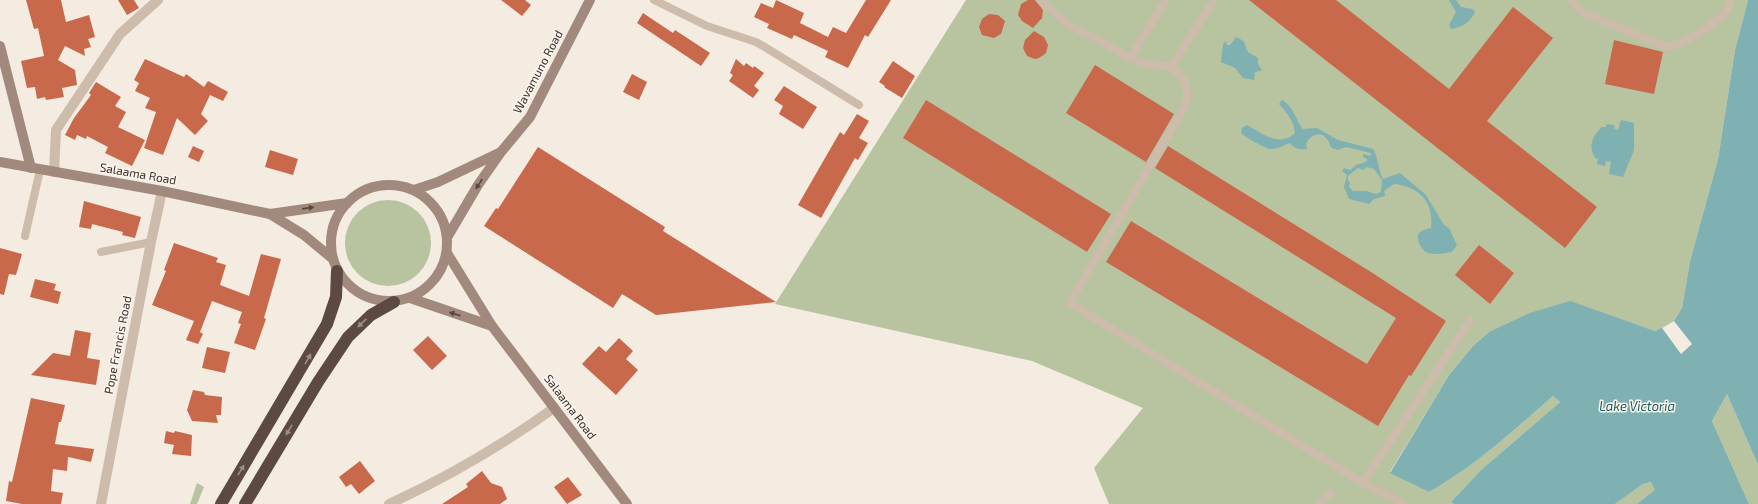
<svg xmlns="http://www.w3.org/2000/svg" width="1758" height="504" viewBox="0 0 1758 504" font-family="'Exo 2',sans-serif">
  <style>
    .green { fill: #b8c4a0 }
    .water { fill: #7fb0b2; fill-rule: evenodd }
    .pier { fill: #f4ebe1 }
    .building { fill: #c8694b }
    .lines { fill: none; stroke-linecap: round; stroke-linejoin: round }
    .lane { stroke: #cdbbac; stroke-width: 8 }
    .street { stroke: #cdbbac; stroke-width: 10 }
    .secondary { stroke: #a18a7d; stroke-width: 10 }
    .highway { stroke: #5c4a42; stroke-width: 12 }
    .oneway { fill: #544640 }
    .oneway2 { fill: #9c8e87 }
    .labels { text-anchor: middle; stroke-width: 3; stroke-linejoin: round; paint-order: stroke }
    .street-label { font-size: 12px; fill: #3b302b; stroke: #fbf5ee }
    .water-label { font-size: 13px; font-style: italic; fill: #1f5a5e; stroke: #fbf5ee }
  </style>
  <rect width="100%" height="100%" fill="#f4ebe1"/>
  <!-- green -->
  <g class="green">
    <path d="M 966,0 L 1748,0 L 1735,50 L 1718,159 L 1690,261 L 1682,308 L 1674,321 L 1655,331 L 1616,318 L 1489,332 L 1473,346 L 1449,375 L 1390,472 L 1429,492 C 1475,466 1514,430 1553,396 L 1560,402 L 1481,470 L 1451,502 L 1454,504 L 1109,504 L 1094,468 L 1143,408 L 1032,361 L 775,304 Z"/>
    <circle cx="388" cy="243" r="43"/>
    <polygon points="1727,394 1758,465 1758,504 1749,504 1712,421"/>
    <polygon points="1651,482 1656,490 1637,504 1615,504 1643,484"/>
    <polygon points="197,483 204,487 197,504 190,504"/>
  </g>
  <!-- water -->
  <g class="water">
    <path d="M 1449,0 L 1456,0 L 1461,7 L 1473,9 L 1475,12 C 1470,23 1462,27 1451,29 L 1449,25 L 1456,12 Z"/>
    <path d="M 1748,0 L 1758,0 L 1758,465 L 1727,394 L 1712,421 L 1749,504 L 1637,504 L 1655,490 L 1651,482 L 1643,484 L 1615,504 L 1454,504 L 1451,502 L 1481,470 L 1560,402 L 1553,396 C 1514,430 1475,466 1429,492 L 1390,473 L 1449,375 L 1473,346 L 1489,332 L 1530,313 L 1570,301 L 1655,331 L 1674,321 L 1682,308 L 1690,261 L 1718,159 L 1735,50 Z"/>
    <path d="M 1236,37 C 1247,42 1243,42 1248,52 L 1258,58 L 1258,64 L 1262,70 L 1255,72 L 1254,80 L 1243,78 L 1235,68 L 1221,62 L 1223,44 L 1226,41 L 1227,45 L 1230,45 Z"/>
    <path d="M 1282,100 C 1294,107 1295,119 1303,129 L 1317,128 L 1338,140 L 1373,149 C 1379,159 1378,170 1383,179 L 1400,173 L 1426,195 L 1444,225 L 1449,228 L 1457,245 L 1452,252 C 1445,253 1433,256 1426,252 C 1420,248 1413,235 1422,231 C 1424,229 1429,229 1431,228 C 1434,201 1419,187 1394,184 L 1384,191 L 1385,196 L 1374,199 L 1369,204 L 1349,199 L 1344,187 L 1347,175 L 1342,171 L 1344,168 L 1350,170 L 1356,165 L 1366,162 L 1367,159 L 1363,157 L 1363,154 L 1370,156 L 1371,153 L 1346,147 L 1338,150 C 1337,150 1332,148 1332,148 C 1329,146 1330,142 1327,139 C 1320,130 1310,135 1306,144 L 1307,149 C 1299,150 1295,149 1290,143 C 1284,145 1278,149 1272,149 C 1267,150 1245,137 1241,133 L 1242,128 L 1247,125 C 1262,133 1279,148 1295,133 C 1294,121 1287,113 1279,104 ZM 1367,167 L 1374,169 L 1382,180 L 1381,192 L 1376,194 L 1366,191 L 1353,191 L 1349,187 L 1350,182 L 1348,181 L 1348,176 L 1358,168 L 1363,170 Z"/>
    <path d="M 1621,120 L 1634,123 L 1634,150 L 1623,177 L 1609,174 L 1611,162 L 1606,161 L 1605,166 L 1597,164 L 1598,159 L 1595,158 C 1588,146 1592,136 1602,127 L 1606,127 L 1607,124 L 1615,125 L 1614,129 L 1618,130 Z"/>
  </g>
  <!-- pier -->
  <polygon class="pier" points="1674,321 1692,344 1681,354 1662,328"/>
  <!-- building -->
  <g class="building">
    <polygon points="26,0 61,0 66,22 89,15 95,37 88,39 91,47 84,49 85,56 65,46 58,60 75,70 77,85 62,88 64,97 46,100 45,97 37,99 35,87 27,88 21,61 44,56 38,28 34,29"/>
    <polygon points="118,0 134,0 139,8 127,15"/>
    <polygon points="501,0 525,0 531,5 522,16"/>
    <polygon points="776,0 804,13 800,23 828,37 833,27 846,33 866,0 891,0 868,37 865,35 848,68 825,57 828,51 794,35 792,39 767,28 769,24 754,17 761,3 773,8"/>
    <polygon points="1028,0 1035,0 1043,10 1042,18 1033,28 1022,21 1018,15 1021,4"/>
    <polygon points="1249,0 1336,0 1449,89 1513,7 1553,38 1487,121 1597,207 1565,248"/>
    <polygon points="643,13 673,33 675,30 710,53 701,66 637,23"/>
    <polygon points="989,14 998,15 1005,21 1001,34 994,38 982,35 979,27 982,19"/>
    <polygon points="1034,31 1044,37 1048,45 1046,53 1039,58 1035,59 1027,56 1023,48 1025,40"/>
    <polygon points="1614,40 1663,52 1654,94 1605,84"/>
    <polygon points="145,59 184,77 186,74 204,87 208,81 228,92 223,101 210,95 201,114 208,121 195,135 177,118 163,155 144,148 156,112 145,108 150,98 135,91 139,83 134,80"/>
    <polygon points="736,59 744,66 746,63 753,68 754,66 764,73 754,86 759,90 753,98 729,81 733,75 730,73"/>
    <polygon points="893,61 915,76 902,98 884,87 885,86 879,82"/>
    <polygon points="1095,65 1174,114 1146,162 1066,113"/>
    <polygon points="632,74 647,82 639,100 623,92"/>
    <polygon points="96,82 121,97 115,106 126,112 118,127 145,140 132,166 105,153 108,147 87,136 86,139 77,135 75,140 65,135 74,118 91,95 89,93"/>
    <polygon points="784,86 817,107 803,129 779,114 783,106 774,100"/>
    <polygon points="926,100 1111,214 1087,252 903,138"/>
    <polygon points="857,114 869,121 859,138 868,143 858,160 855,158 821,218 798,205 840,132 844,135"/>
    <polygon points="193,146 204,151 199,162 188,157"/>
    <polygon points="1168,146 1371,272 1446,321 1411,376 1409,375 1378,426 1106,262 1131,221 1367,364 1396,318 1155,168"/>
    <polygon points="538,147 665,227 663,231 776,302 656,315 622,294 613,308 484,226 496,208 498,209"/>
    <polygon points="270,150 298,159 293,175 265,167"/>
    <polygon points="84,201 141,217 135,238 122,235 123,232 92,224 91,229 79,227"/>
    <polygon points="174,243 218,258 216,262 226,265 220,285 249,296 261,254 281,259 264,318 266,319 255,350 234,343 241,324 238,323 242,312 212,301 200,332 203,334 198,344 186,340 194,321 152,305 166,271 164,270"/>
    <polygon points="1479,245 1514,273 1490,304 1455,275"/>
    <polygon points="0,248 22,254 16,275 9,274 4,295 0,294"/>
    <polygon points="35,279 56,284 54,290 61,292 58,304 30,297"/>
    <polygon points="75,330 91,333 87,358 100,360 96,385 31,375 53,353 70,356"/>
    <polygon points="428,336 447,356 432,370 413,350"/>
    <polygon points="619,338 633,351 626,359 638,370 616,395 582,364 599,346 606,352"/>
    <polygon points="207,347 230,352 225,373 202,368"/>
    <polygon points="193,390 204,392 205,395 222,397 221,415 216,415 218,423 192,421 187,410"/>
    <polygon points="31,398 65,405 61,422 59,422 55,444 94,449 91,462 68,457 67,471 53,469 51,491 63,493 61,504 22,504 6,501 9,481 12,482"/>
    <polygon points="166,431 174,433 175,431 192,435 191,456 172,454 174,445 164,443"/>
    <polygon points="360,461 375,481 359,494 351,484 346,487 339,477"/>
    <polygon points="482,471 491,483 502,487 507,499 500,504 442,504 468,487 466,484"/>
    <polygon points="568,477 582,495 567,504 554,487"/>
  </g>
  <g class="lines">
    <!-- lane -->
    <g class="lane">
      <polyline points="654,0 707,26 756,42 768,49 859,105"/>
      <polyline points="1040,0 1070,26 1099,40 1130,58 1145,64 1171,67"/>
      <path d="M 1214,0 L 1171,67 C 1185,77 1191,89 1185,106 L 1070,303 L 1363,483 L 1404,504"/>
      <path d="M 1570,0 L 1584,13 L 1666,47 C 1679,47 1715,24 1724,14 C 1728,10 1729,5 1730,0"/>
      <polyline points="1130,58 1166,0"/>
      <polyline points="25,236 40,170"/>
      <polyline points="101,252 151,242"/>
      <polyline points="1363,483 1470,320"/>
      <polyline points="1319,504 1331,493"/>
    </g>
    <!-- street -->
    <g class="street">
      <polyline points="54,172 56,130 120,34 158,0"/>
      <polyline points="101,504 151,242 162,191"/>
      <path d="M 389,504 C 448,477 501,446 554,408"/>
    </g>
    <!-- secondary -->
    <g class="secondary">
      <polyline points="0,46 31,168"/>
      <polyline points="0,162 162,191 270,214 304,235 333,259"/>
      <circle cx="389" cy="243" r="58"/>
      <polyline points="414,190 438,182 499,153"/>
      <polyline points="270,214 347,203"/>
      <polyline points="448,236 478,185 501,152 530,117 590,0"/>
      <polyline points="447,253 492,326 627,504"/>
      <polyline points="410,298 492,326"/>
    </g>
    <!-- highway -->
    <g class="highway">
      <polyline points="221,504 327,324 336,297 337,271"/>
      <polyline points="245,504 318,382 348,337 371,315 394,302"/>
    </g>
  </g>
  <!-- one-way arrows -->
  <defs><path id="oneway-solid" d="M-6-.8H1V-3.2L6.5 0L1 3.2V.8H-6Z"/></defs>
  <g class="oneway">
    <use href="#oneway-solid" transform="translate(479 184) rotate(123)"/>
    <use href="#oneway-solid" transform="translate(308 208) rotate(-8)"/>
    <use href="#oneway-solid" transform="translate(455 314) rotate(-162)"/>
  </g>
  <g class="oneway2">
    <use href="#oneway-solid" transform="translate(362 323) rotate(136)"/>
    <use href="#oneway-solid" transform="translate(308 359) rotate(-60)"/>
    <use href="#oneway-solid" transform="translate(289 430) rotate(121)"/>
    <use href="#oneway-solid" transform="translate(241 470) rotate(-59)"/>
  </g>
  <g class="labels">
    <!-- street labels -->
    <g class="street-label">
      <text transform="translate(538 72) rotate(-62)" y="4">Wavamuno Road</text>
      <text transform="translate(138 174) rotate(10)" y="4">Salaama Road</text>
      <text transform="translate(118 345) rotate(-79)" y="4">Pope Francis Road</text>
      <text transform="translate(570 407) rotate(53)" y="4">Salaama Road</text>
    </g>
    <!-- water labels -->
    <g class="water-label">
      <text x="1637" y="411">Lake Victoria</text>
    </g>
  </g>
</svg>
